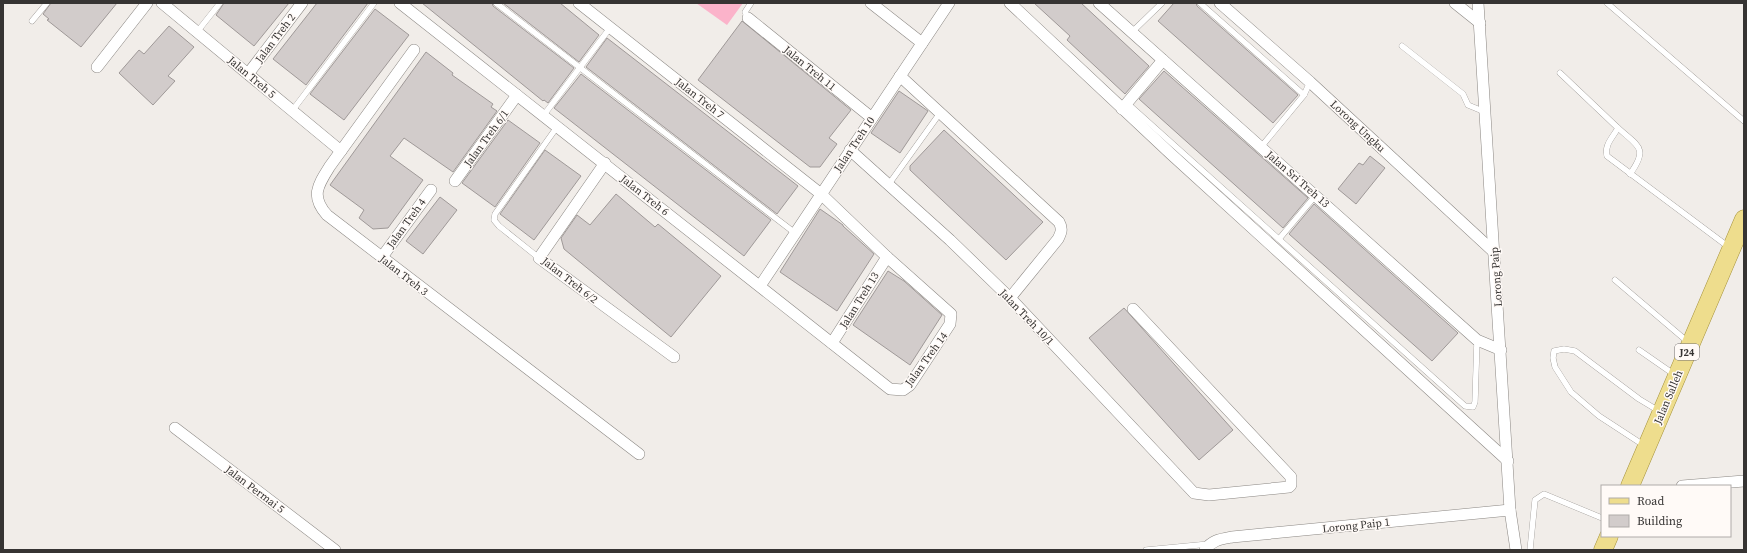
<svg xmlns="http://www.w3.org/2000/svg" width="1747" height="553" viewBox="0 0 1747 553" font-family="'Source Serif 4',serif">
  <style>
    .green { fill: #fbb3ca }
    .building { fill: #d2cccb; stroke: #9f9998 }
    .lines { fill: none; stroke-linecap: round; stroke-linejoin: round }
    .service-casing { stroke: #8b8783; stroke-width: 6 }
    .minor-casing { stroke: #8b8783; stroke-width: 12 }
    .primary-casing { stroke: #a6933c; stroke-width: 19 }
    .service { stroke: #fff; stroke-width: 5.5 }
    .minor { stroke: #fff; stroke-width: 11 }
    .primary { stroke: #eedd8d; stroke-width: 18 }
    .labels { text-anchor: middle; stroke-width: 3; stroke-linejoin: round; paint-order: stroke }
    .shield { fill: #fffaf7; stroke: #726f6e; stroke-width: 1 }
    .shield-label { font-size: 10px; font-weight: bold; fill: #363433 }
    .street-label { font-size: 11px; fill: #363433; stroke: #fffaf7 }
  </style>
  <rect width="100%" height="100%" fill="#f1ede9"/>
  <!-- green -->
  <polygon class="green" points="696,3 743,3 727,25"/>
  <!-- building -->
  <g class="building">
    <polygon points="51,3 117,3 81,47 47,20 49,19 43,14"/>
    <polygon points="224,3 289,3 254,46 216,15"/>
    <polygon points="317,3 368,3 306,85 273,59"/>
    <polygon points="422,3 492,3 493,6 574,68 548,103 544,100 543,101"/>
    <polygon points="503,3 560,3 599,35 579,62"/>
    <polygon points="1034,3 1081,3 1149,66 1125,94 1067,40 1070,36"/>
    <polygon points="1174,3 1196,3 1197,6 1298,95 1273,123 1158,21"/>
    <polygon points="375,9 409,35 344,120 310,94"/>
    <polygon points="742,21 851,110 829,138 837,144 820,167 810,167 698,80"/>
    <polygon points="169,26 194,47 168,76 175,81 153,105 119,73 139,50 144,54"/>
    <polygon points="607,38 798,186 777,214 586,67"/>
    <polygon points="426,52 453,73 452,75 493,104 491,107 497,111 453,172 404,138 390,156 423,180 388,228 373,229 359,218 364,210 330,185"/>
    <polygon points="1164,71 1308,198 1283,228 1139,99"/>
    <polygon points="581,74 771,220 744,256 554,108"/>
    <polygon points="899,91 928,111 900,153 871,133"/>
    <polygon points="508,120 540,143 495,207 462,183"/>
    <polygon points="944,130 1043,222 1006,260 910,170 910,166"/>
    <polygon points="545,150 581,176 534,240 500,214"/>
    <polygon points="1370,156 1385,168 1356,204 1338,189 1359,163 1363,165"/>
    <polygon points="616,194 655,227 658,224 721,276 671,337 564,249 561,238 577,215 590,225"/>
    <polygon points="440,197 457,210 423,254 406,241"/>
    <polygon points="1314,204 1458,333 1432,361 1289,234"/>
    <polygon points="820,209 843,225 843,226 874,254 837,311 780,272"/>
    <polygon points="888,271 904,281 942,315 910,365 853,325"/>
    <polygon points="1124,308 1233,430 1199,460 1089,338"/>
  </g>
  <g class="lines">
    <!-- service casing -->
    <g class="service-casing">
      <g id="service">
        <polyline points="496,3 795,233"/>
        <polyline points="1200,3 1304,95"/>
        <polyline points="1607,3 1744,121"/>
        <polyline points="748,18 745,12 751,3"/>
        <polyline points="32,21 47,3"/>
        <polyline points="197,32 220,3"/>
        <polyline points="1132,32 1162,3"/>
        <polyline points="1402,46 1463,94 1468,105 1485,112"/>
        <path d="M 1560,73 L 1618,128 C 1613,137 1604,145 1607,156 L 1730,248"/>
        <polyline points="1127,103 1465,406 1473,407 1475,402 1477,340"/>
        <polyline points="292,111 374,3"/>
        <polyline points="543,116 610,28"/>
        <path d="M 1618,128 C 1638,146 1649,148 1630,174"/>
        <polyline points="1261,147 1304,95 1310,82"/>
        <polyline points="889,184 940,113"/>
        <polyline points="1279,239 1316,195"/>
        <polyline points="539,258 499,226 494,220 495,214 557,127"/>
        <polyline points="1615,280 1688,342"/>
        <polyline points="1639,350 1675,375"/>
        <polyline points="1645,446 1599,416 1571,392 1555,367 1553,358 1554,351 1564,349 1575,351 1639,399 1659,411"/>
        <polyline points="1146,550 1209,544"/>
        <polyline points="1530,550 1535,500 1544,494 1602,518"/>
      </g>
    </g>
    <!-- minor casing -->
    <g class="minor-casing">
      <g id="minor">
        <polyline points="162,3 341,151"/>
        <polyline points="400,3 890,389 903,390 910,385 950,324 951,314 887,257 821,194 579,3"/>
        <polyline points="871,3 922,43"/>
        <polyline points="1010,3 1171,154 1508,461"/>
        <polyline points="1099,3 1477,340 1501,350"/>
        <polyline points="1220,3 1310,82 1494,252"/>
        <polyline points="1455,3 1480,23"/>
        <polyline points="1478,3 1510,510 1516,550"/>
        <polyline points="748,18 872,118"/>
        <path d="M 414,50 L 330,166 C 318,185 310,196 327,215 L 639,454"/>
        <polyline points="97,67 147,3"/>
        <polyline points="248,74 302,3"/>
        <path d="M 900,76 L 1059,222 C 1063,229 1061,233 1058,239 L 1010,298"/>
        <polyline points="1122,109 1163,60"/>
        <polyline points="850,150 950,240 1010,298 1194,493 1209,495 1289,487 1291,485 1291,477 1133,309"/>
        <polyline points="605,163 539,258 674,357"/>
        <polyline points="455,181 517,95"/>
        <polyline points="382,257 431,190"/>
        <polyline points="760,286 949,3"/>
        <polyline points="832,343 887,257"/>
        <polyline points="175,428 335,550"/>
        <polyline points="1682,486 1744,481"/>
        <path d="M 1205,550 C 1212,540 1221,539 1232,537 L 1510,510"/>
      </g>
    </g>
    <!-- primary casing -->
    <g class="primary-casing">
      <g id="primary">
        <polyline points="1630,486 1744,219"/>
        <polyline points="1603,550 1609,536"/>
      </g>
    </g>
    <!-- service -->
    <use href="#service" class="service"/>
    <!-- minor -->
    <use href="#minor" class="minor"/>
    <!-- primary -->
    <use href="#primary" class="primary"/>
  </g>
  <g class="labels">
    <!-- shield labels -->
    <rect class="shield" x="1675" y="344" width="24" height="16" rx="3"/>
    <g class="shield-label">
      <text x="1687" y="356">J24</text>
    </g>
    <!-- street labels -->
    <g class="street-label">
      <text transform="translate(275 38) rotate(-53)" y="4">Jalan Treh 2</text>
      <text transform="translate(810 68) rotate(39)" y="4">Jalan Treh 11</text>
      <text transform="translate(252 77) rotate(40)" y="4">Jalan Treh 5</text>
      <text transform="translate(700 98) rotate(38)" y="4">Jalan Treh 7</text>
      <text transform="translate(1358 126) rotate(43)" y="4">Lorong Ungku</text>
      <text transform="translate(486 138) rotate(-54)" y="4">Jalan Treh 6/1</text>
      <text transform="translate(854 144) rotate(-56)" y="4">Jalan Treh 10</text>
      <text transform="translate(1298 179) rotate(41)" y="4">Jalan Sri Treh 13</text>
      <text transform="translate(645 195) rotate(38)" y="4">Jalan Treh 6</text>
      <text transform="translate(406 223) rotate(-54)" y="4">Jalan Treh 4</text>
      <text transform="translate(404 275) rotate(38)" y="4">Jalan Treh 3</text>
      <text transform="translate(1496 277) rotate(-94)" y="4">Lorong Paip</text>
      <text transform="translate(570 280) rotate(38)" y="4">Jalan Treh 6/2</text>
      <text transform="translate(859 300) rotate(-58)" y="4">Jalan Treh 13</text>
      <text transform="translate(1027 317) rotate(46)" y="4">Jalan Treh 10/1</text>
      <text transform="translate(926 359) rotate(-54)" y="4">Jalan Treh 14</text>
      <text transform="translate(1668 397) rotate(-67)" y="4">Jalan Salleh</text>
      <text transform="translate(255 489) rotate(37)" y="4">Jalan Permai 5</text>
      <text transform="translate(1356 525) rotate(-6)" y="4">Lorong Paip 1</text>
    </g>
  </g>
  <!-- border -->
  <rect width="1747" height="553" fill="none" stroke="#363433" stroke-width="8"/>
  <!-- legend -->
  <rect x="1601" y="485" width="130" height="52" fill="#fffaf7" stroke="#afaba9"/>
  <rect x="1609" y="498" width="20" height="6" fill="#eedd8d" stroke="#afaba9"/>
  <text x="1637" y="505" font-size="12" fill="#363433">Road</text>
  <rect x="1609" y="515" width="20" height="12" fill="#d2cccb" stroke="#afaba9"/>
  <text x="1637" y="525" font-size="12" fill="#363433">Building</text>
</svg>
